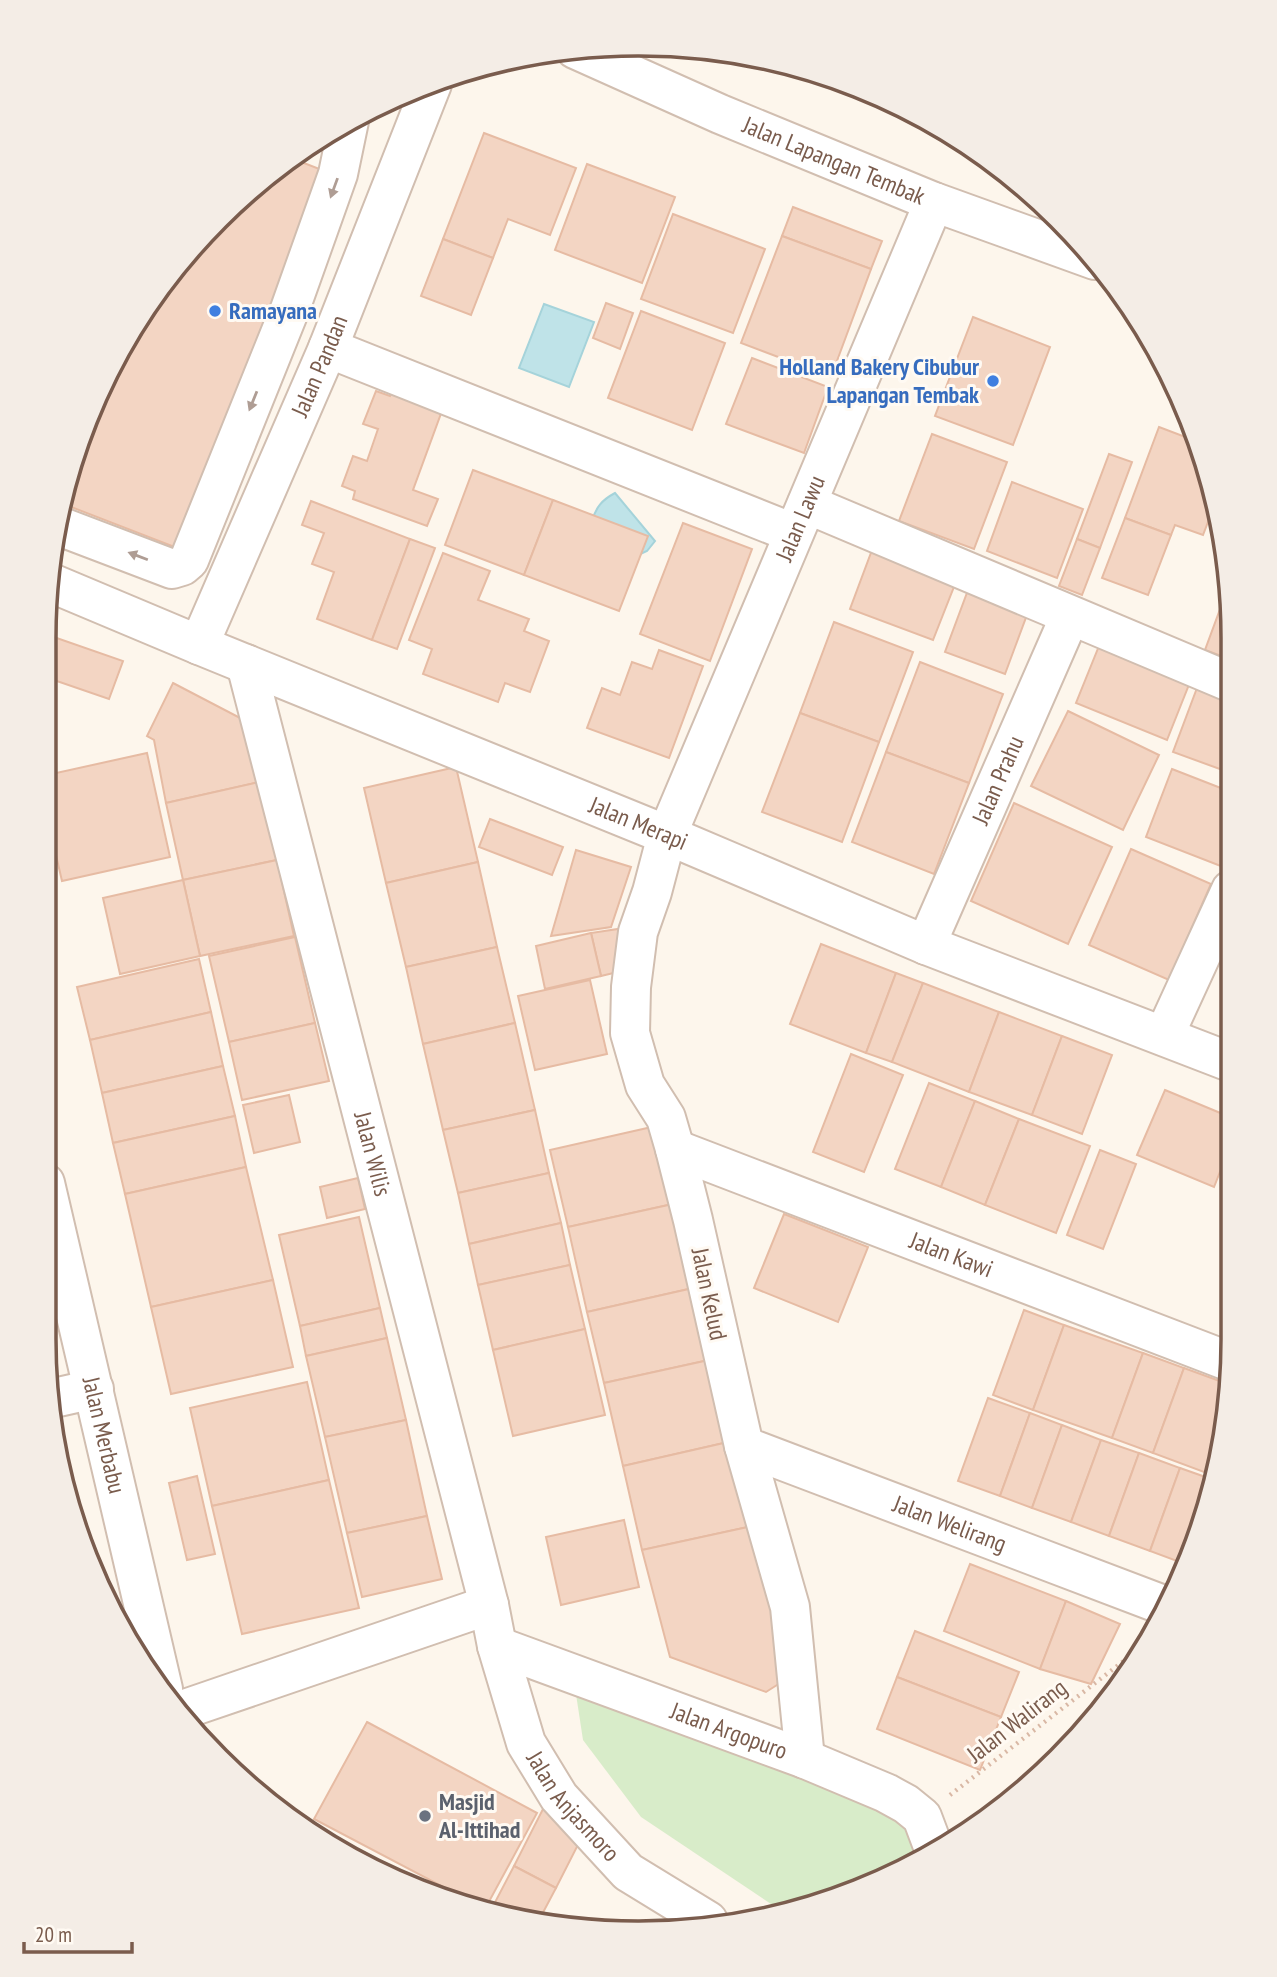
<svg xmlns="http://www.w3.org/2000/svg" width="1277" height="1977" viewBox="0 0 1277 1977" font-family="'PT Sans Narrow',sans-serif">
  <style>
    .green { fill: #d8ecc9 }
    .water { fill: #bfe3e8; stroke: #a5d3da; stroke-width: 2 }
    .building { fill: #f3d5c3; stroke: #e6bba3; stroke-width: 2 }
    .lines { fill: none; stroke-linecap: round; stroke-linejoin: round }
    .minor-casing { stroke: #d1beb0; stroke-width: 42 }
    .path { stroke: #d9b8a5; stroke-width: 4.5; stroke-dasharray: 2 5; stroke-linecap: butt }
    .minor { stroke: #fff; stroke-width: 38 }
    .oneway { fill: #af9d94 }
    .shop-dot { fill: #3f7fe0; stroke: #fffaf3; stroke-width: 2.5 }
    .worship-dot { fill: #6b7280; stroke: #fffaf3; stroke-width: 2.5 }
    .labels { text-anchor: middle; stroke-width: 6; stroke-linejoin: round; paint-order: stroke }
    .street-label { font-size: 24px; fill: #7a5c4d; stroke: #fffaf3 }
    .shop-label { font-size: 24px; font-weight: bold; fill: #366cbe; stroke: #fffaf3; text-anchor: start }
    .worship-label { font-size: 24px; font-weight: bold; fill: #5b616d; stroke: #fffaf3; text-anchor: start }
    .rim { fill: none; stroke: #7a5c4d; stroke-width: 3.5 }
  </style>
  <rect width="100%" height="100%" fill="#fdf6ec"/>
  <!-- green -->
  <polygon class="green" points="572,1668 929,1808 940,1846 792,1913 786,1914 641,1817 583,1740"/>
  <!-- water -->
  <g class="water">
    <polygon points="544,304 594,322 569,387 519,368"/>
    <path d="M 615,493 L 655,541 L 647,551 L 634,557 L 592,521 C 596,507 602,500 615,493 Z"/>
  </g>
  <!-- building -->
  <g class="building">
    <polygon points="484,133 576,168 550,235 508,219 493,258 443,239"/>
    <polygon points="291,158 335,175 190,553 66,505 105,376 191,247 276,167"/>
    <polygon points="587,164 675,197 642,283 555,250"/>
    <polygon points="793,207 882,241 871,269 782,236"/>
    <polygon points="673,214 765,249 733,333 641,299"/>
    <polygon points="782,236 871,269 831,377 741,343"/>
    <polygon points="443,239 493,258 471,315 421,296"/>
    <polygon points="606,303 633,313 620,349 593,338"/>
    <polygon points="641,311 725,343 692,430 608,398"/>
    <polygon points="973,317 1050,347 1013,445 935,416"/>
    <polygon points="752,358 828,387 804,453 726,424"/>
    <polygon points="393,390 443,408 413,490 438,499 427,526 353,499 355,491 342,486 353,456 367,461 378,429 363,424 376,391 390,396"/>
    <polygon points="1159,427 1196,441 1213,485 1217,510 1213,509 1203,535 1175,525 1171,535 1125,518"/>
    <polygon points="932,434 1007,462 974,549 899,521"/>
    <polygon points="1109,454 1132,462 1100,548 1077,539"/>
    <polygon points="473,470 553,500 524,575 445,545"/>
    <polygon points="1012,482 1083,509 1057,578 987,551"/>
    <polygon points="553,500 648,536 619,611 524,575"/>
    <polygon points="311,501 410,539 372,640 317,619 334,572 312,564 324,533 302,525"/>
    <polygon points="1125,518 1171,535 1148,595 1102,578"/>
    <polygon points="683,523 752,549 710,661 640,634"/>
    <polygon points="410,539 435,548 397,649 372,640"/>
    <polygon points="1077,539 1100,548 1082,595 1059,586"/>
    <polygon points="875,542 959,574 933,640 850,609"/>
    <polygon points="443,553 490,571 478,600 529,619 524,631 549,641 530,692 505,683 498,702 423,674 432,649 409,640"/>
    <polygon points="971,582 1031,604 1005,674 945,652"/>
    <polygon points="1229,585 1232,600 1232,660 1205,650"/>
    <polygon points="834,622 913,652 879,742 800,713"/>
    <polygon points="48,635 123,661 109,699 48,678"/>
    <polygon points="1099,646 1190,682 1167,740 1076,703"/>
    <polygon points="659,650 703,666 669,758 587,728 602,688 620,695 632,662 652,669"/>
    <polygon points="920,662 1003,694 969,783 886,752"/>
    <polygon points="173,683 244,720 259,782 166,803 154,740 147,736"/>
    <polygon points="1197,688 1232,701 1231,773 1173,752"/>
    <polygon points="1068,711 1159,755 1123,830 1031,786"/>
    <polygon points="800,713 879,742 842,842 762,812"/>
    <polygon points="886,752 969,783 934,874 852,842"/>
    <polygon points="147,753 170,857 62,881 47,816 47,775"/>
    <polygon points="456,767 478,862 386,883 364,788"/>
    <polygon points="1172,769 1231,792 1231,870 1146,837"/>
    <polygon points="259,782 277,860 183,880 166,803"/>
    <polygon points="1014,803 1112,847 1068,944 971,901"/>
    <polygon points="490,819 563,847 552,875 479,847"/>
    <polygon points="1131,849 1211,884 1169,980 1089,945"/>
    <polygon points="576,850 631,867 611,927 551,936"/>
    <polygon points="277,860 294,936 200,956 183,880"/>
    <polygon points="478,862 497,947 406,967 386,883"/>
    <polygon points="183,880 200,956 120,974 103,898"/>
    <polygon points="618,929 626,970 601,976 591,933"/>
    <polygon points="591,933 601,976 545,989 536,946"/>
    <polygon points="295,937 315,1023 229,1042 209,956"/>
    <polygon points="821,944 896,973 866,1053 790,1024"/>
    <polygon points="497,947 515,1023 423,1044 406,967"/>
    <polygon points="199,959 211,1012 90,1040 77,987"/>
    <polygon points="896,973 923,983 892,1062 866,1053"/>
    <polygon points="590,980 607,1054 535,1070 518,996"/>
    <polygon points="923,983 999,1012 969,1092 892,1062"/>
    <polygon points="211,1012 223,1066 102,1093 90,1040"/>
    <polygon points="999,1012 1062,1036 1032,1115 969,1092"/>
    <polygon points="315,1023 329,1081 242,1100 229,1042"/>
    <polygon points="515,1023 535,1110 443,1130 423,1044"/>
    <polygon points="1062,1036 1112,1055 1082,1134 1032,1115"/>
    <polygon points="851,1054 903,1075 864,1172 813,1152"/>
    <polygon points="223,1066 235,1116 113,1143 102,1093"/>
    <polygon points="929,1083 975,1101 941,1187 895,1169"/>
    <polygon points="1165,1090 1230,1117 1229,1149 1214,1187 1137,1155"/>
    <polygon points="289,1095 300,1142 254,1153 243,1105"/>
    <polygon points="975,1101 1019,1119 985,1205 941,1187"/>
    <polygon points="535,1110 549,1173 458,1193 443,1130"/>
    <polygon points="235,1116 246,1167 125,1194 113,1143"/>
    <polygon points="1019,1119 1090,1146 1056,1233 985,1205"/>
    <polygon points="665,1124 682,1202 568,1227 550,1150"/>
    <polygon points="1100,1150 1136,1164 1103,1249 1067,1235"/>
    <polygon points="246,1167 273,1280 151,1307 125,1194"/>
    <polygon points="549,1173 561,1223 469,1244 458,1193"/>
    <polygon points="358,1178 365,1209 327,1218 320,1187"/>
    <polygon points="682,1202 702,1286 587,1312 568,1227"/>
    <polygon points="784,1214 868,1247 838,1322 754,1288"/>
    <polygon points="359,1217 380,1308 300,1326 279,1235"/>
    <polygon points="561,1223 570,1265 478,1285 469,1244"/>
    <polygon points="570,1265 585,1329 493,1350 478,1285"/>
    <polygon points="273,1280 293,1367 171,1394 151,1307"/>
    <polygon points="702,1286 718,1358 604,1383 587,1312"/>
    <polygon points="380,1308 387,1338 306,1356 300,1326"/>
    <polygon points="1024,1310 1064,1325 1033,1410 993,1395"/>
    <polygon points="1064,1325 1143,1353 1112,1438 1033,1410"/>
    <polygon points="585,1329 605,1415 513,1436 493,1350"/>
    <polygon points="387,1338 406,1420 325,1437 306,1356"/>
    <polygon points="1143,1353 1184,1368 1153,1453 1112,1438"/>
    <polygon points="718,1358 737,1440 623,1466 604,1383"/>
    <polygon points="1184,1368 1228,1384 1228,1416 1212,1475 1153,1453"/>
    <polygon points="307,1382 329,1480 212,1506 190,1408"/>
    <polygon points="988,1398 1030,1413 1000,1496 958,1481"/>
    <polygon points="1030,1413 1062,1425 1032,1508 1000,1496"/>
    <polygon points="406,1420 427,1516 347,1533 325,1437"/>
    <polygon points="1062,1425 1101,1440 1071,1522 1032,1508"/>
    <polygon points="737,1440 757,1525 642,1550 623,1466"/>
    <polygon points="1101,1440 1139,1453 1109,1536 1071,1522"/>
    <polygon points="1139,1453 1180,1468 1150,1551 1109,1536"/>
    <polygon points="1180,1468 1211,1479 1199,1524 1185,1564 1150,1551"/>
    <polygon points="197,1476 215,1554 187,1560 169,1483"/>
    <polygon points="329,1480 359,1608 242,1634 212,1506"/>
    <polygon points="427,1516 442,1579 362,1597 347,1533"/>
    <polygon points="624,1520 639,1587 561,1605 546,1537"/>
    <polygon points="1199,1524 1188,1565 1185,1564"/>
    <polygon points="757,1525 791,1676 766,1692 670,1657 642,1550"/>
    <polygon points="970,1564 1066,1601 1040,1669 944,1631"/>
    <polygon points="1066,1601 1120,1624 1091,1684 1040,1669"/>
    <polygon points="915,1631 1019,1672 1001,1717 897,1677"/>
    <polygon points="897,1677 1001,1717 980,1770 877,1729"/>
    <polygon points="367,1722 537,1813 485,1909 314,1819"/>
    <polygon points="544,1807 586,1829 556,1888 514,1866"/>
    <polygon points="514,1866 556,1888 539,1920 491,1910"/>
  </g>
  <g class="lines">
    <!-- minor casing -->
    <g class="minor-casing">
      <g id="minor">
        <path id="s1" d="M 575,49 L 720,114 L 934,202 L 1095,260"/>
        <polyline points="328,348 793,533"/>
        <polyline points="807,504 1232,683"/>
        <polyline points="59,526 172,569 182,566 189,560 290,309 338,174 349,121"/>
        <path id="s2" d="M 49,582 L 199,645 L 667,835 L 926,945 L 1230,1062"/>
        <path id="s3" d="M 199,645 L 328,348 L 432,84"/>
        <path id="s4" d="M 246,664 L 489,1605 L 497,1646 L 526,1743 L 559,1797 L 628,1872 L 708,1921"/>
        <path id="s5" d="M 926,945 L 1070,616"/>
        <polyline points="1164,1036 1231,890"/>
        <path id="s6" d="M 675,1149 L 1228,1361"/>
        <path id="s7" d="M 45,1183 L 163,1689"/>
        <polyline points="54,1398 94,1389"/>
        <path id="s8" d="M 744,1446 L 1158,1603"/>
        <path id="s9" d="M 497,1646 L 805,1759 L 886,1793 L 906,1804 L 922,1817 L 934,1849"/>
        <polyline points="182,1710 489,1605"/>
        <path id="s10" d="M 805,1759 L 790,1607 L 744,1446 L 693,1220 L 675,1149 L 666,1118 L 645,1085 L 630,1033 L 631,987 L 638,932 L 652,892 L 667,835 L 934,202"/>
      </g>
    </g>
    <!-- path -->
    <polyline class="path" points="950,1795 1134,1653"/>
    <!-- minor -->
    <use href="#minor" class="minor"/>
  </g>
  <!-- one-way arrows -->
  <defs><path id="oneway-solid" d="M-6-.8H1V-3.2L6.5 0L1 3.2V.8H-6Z" transform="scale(1.75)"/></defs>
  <g class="oneway">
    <use href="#oneway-solid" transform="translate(334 188) rotate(110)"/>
    <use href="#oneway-solid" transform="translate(253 401) rotate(112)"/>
    <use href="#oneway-solid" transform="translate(138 556) rotate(-159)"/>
  </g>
  <!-- markers -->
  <g class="shop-dot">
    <circle cx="215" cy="311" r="7"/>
    <circle cx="993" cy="381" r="7"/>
  </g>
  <circle class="worship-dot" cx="425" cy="1816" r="7"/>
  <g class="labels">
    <!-- street labels -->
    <g class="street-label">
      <text dy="8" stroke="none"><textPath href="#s1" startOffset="282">Jalan Lapangan Tembak</textPath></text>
      <text dy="8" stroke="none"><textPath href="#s3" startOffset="304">Jalan Pandan</textPath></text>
      <text dy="8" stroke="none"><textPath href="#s10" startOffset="1297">Jalan Lawu</textPath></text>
      <text dy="8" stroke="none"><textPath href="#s5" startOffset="180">Jalan Prahu</textPath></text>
      <text dy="8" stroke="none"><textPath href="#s2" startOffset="637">Jalan Merapi</textPath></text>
      <text dy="8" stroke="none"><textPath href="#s4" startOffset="506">Jalan Wilis</textPath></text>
      <text dy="8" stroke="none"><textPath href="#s6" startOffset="296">Jalan Kawi</textPath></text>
      <text transform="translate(709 1294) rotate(78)" y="8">Jalan Kelud</text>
      <text dy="8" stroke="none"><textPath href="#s7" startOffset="259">Jalan Merbabu</textPath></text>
      <text dy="8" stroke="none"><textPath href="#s8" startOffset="220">Jalan Welirang</textPath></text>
      <text transform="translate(1017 1721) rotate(-38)" y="8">Jalan Walirang</text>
      <text dy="8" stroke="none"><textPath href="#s9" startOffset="247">Jalan Argopuro</textPath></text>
      <text dy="8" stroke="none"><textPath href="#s4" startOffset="1194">Jalan Anjasmoro</textPath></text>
    </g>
    <!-- shop labels -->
    <g class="shop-label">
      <text x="229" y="319">Ramayana</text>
      <text x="979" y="375" text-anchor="end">Holland Bakery Cibubur<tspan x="979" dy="28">Lapangan Tembak</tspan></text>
    </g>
    <!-- worship labels -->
    <g class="worship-label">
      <text x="439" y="1810">Masjid<tspan x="439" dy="28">Al-Ittihad</tspan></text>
    </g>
  </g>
  <!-- crop -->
  <path d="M0 0H1277V1977H0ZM638 56H639A582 582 0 0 1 1221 638V1339A582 582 0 0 1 639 1921H638A582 582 0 0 1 56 1339V638A582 582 0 0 1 638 56Z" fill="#f4ede6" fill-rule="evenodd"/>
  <path class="rim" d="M638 56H639A582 582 0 0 1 1221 638V1339A582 582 0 0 1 639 1921H638A582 582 0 0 1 56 1339V638A582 582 0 0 1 638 56Z"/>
  <!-- scale -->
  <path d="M24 1942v10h108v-10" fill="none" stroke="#7a5c4d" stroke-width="3.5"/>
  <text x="35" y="1942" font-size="21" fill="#7a5c4d" stroke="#fffaf3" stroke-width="5" paint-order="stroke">20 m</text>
</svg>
